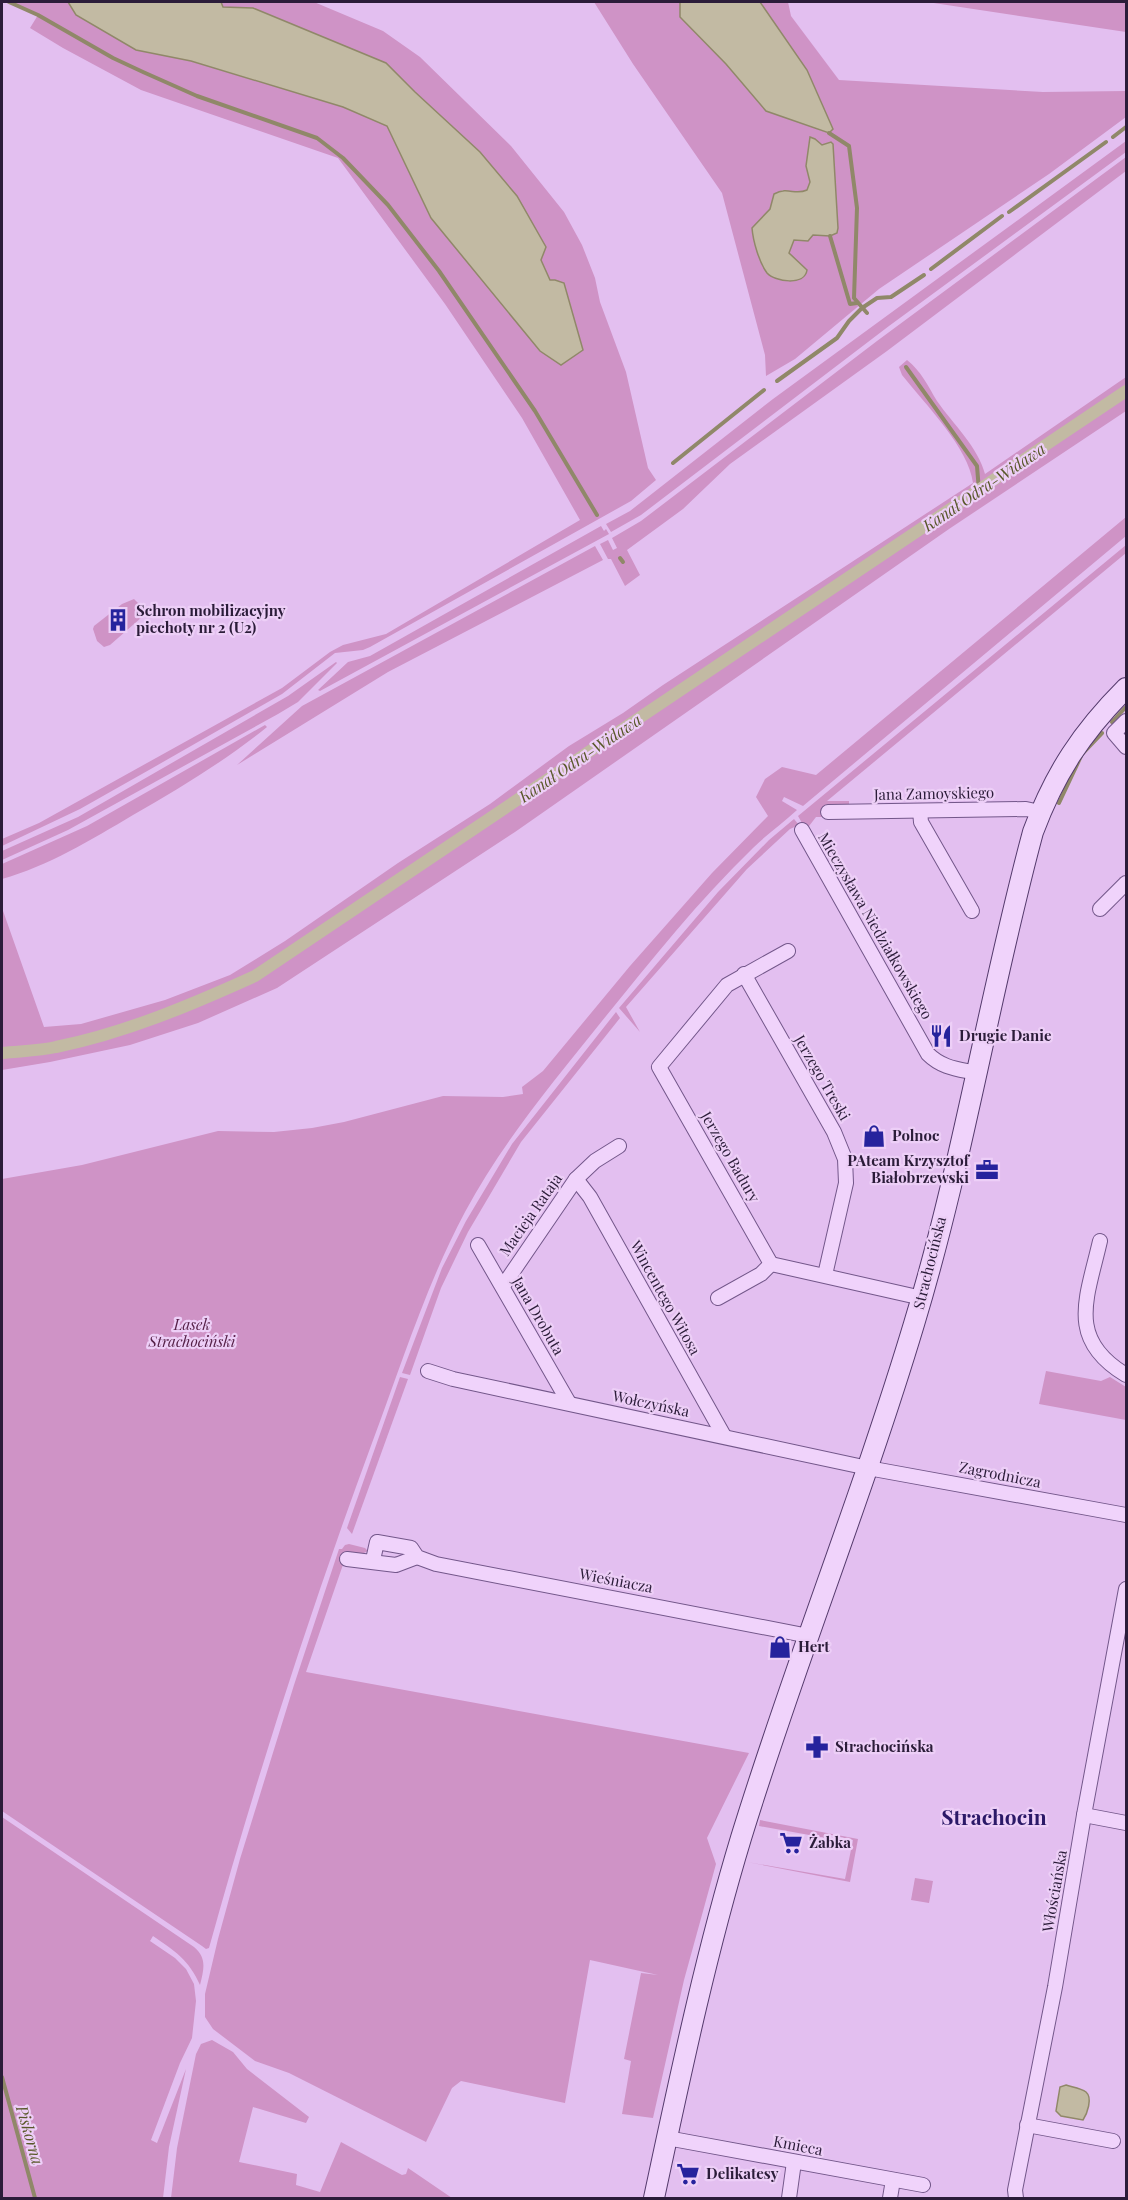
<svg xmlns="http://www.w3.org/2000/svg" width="1128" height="2200" viewBox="0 0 1128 2200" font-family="'Playfair Display',serif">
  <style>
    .green { fill: #cf93c6; fill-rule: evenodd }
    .water { fill: #c2baa3; stroke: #908869; stroke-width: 1.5 }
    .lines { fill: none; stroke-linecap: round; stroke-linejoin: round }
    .stream { stroke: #908869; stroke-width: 4 }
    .canal { stroke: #c2baa3; stroke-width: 12 }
    .minor-casing { stroke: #73578a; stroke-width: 16 }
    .secondary-casing { stroke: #543a6c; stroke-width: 22 }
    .minor { stroke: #f0d3fb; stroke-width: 14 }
    .secondary { stroke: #f0d3fb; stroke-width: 20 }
    .labels { text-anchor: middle; stroke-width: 4.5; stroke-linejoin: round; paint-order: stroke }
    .poi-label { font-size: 15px; font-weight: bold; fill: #2b1c39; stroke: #edcff7; text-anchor: start }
    .street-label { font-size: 15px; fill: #2b1c39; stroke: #edcff7 }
    .park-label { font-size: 15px; font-style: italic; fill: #562148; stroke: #edcff7 }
    .water-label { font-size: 16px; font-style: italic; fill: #59582a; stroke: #edcff7 }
    .district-label { font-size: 21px; font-weight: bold; fill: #2c1968; stroke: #edcff7 }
  </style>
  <rect width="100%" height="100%" fill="#e3bff0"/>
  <!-- green -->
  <g class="green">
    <polygon points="9,2 68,2 76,15 136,50 191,61 343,107 387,126 431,219 550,280 480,152 415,92 386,63 253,8 223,7 221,2 314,2 383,31 420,57 511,146 564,212 582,245 595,278 600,302 626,372 648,468 656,480 631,501 370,647 363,650 335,653 282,694 149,770 80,809 2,846 2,839 39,823 282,688 330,652 343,645 386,634 580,520 522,418 445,304 338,158 141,90 63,48 30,28 38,15"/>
    <path d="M 594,2 L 680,2 L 680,17 L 726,64 L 766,111 L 829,133 L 832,129 L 807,70 L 760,2 L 788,2 L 791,16 L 839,80 L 1043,92 L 1126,91 L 1126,117 L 1049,174 L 879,289 L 795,359 L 766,376 L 765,355 L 722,193 L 633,64 ZM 810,137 L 815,139 L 822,145 L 831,143 L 832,144 L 838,228 L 838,232 L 813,235 L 807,241 L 794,240 L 789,250 L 789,253 L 807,270 L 794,281 C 787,280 776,279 770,275 C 762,269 753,238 752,228 L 771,209 L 782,190 L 800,193 L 807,190 L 810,182 L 806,166 Z"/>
    <polygon points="927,2 1126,2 1126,32"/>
    <polygon points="1126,141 1126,152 889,326 641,515 611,532 606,524 630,511 773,399"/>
    <polygon points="1126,157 1126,171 887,351 730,464 683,509 627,550 640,575 625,586 611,559 608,559 600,544 608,540 613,550 617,548 612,538 641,521 877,341"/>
    <path d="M 907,360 C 921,371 928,386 937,401 C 953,424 978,447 985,474 L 1126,377 L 1126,411 L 949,529 L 515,832 L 277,988 L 198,1023 L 130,1045 L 50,1062 L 2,1070 L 2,908 L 44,1027 L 81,1024 L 165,1000 L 230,975 L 285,941 L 398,863 L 490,804 L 569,746 L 623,713 L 663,685 L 973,483 C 969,448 925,404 902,375 L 899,367 Z"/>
    <path d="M 1126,517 L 1126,536 L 803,806 L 784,797 L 782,801 L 797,810 C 783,823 766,835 753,848 C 698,901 650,962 602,1021 C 553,1082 502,1143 465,1212 C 426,1285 401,1366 372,1443 C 311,1608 256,1778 209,1948 L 206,1949 L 202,1946 L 2,1811 L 2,1179 L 82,1165 L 218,1131 L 274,1132 L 312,1128 L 344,1122 L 443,1096 L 503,1097 L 523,1094 L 522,1087 L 543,1071 L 630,966 L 712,873 L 768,816 L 756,797 L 765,779 L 782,767 L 816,775 Z"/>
    <polygon points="601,526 604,531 606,529 609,534 320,691 318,690 348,662 370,656"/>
    <polygon points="1126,545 1126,553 827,801 849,801 849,806 825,817 816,817 806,830 798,816"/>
    <polygon points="595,546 603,560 388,672 237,765 302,706"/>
    <polygon points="134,599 139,604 142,617 110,645 104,647 97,641 93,629 94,626 122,604"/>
    <polygon points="336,662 337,663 298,702 278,714 68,830 2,860 2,851 78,817 288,696"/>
    <path d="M 265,725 L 267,727 C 225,761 180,788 133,815 C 91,840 48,866 2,879 L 2,864 L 87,826 Z"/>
    <polygon points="794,819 799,825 790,829 747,869 626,1007 640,1032 619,1008 718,892 769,840"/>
    <polygon points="616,1012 620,1018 521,1142 468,1232 441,1288 410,1375 402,1373 442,1268 466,1221 512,1144"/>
    <polygon points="1046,1371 1101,1381 1110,1377 1126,1387 1126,1420 1039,1404"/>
    <polygon points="400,1377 408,1379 352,1534 347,1528"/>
    <polygon points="349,1544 365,1548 368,1551 364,1553 347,1553 306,1672 749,1753 707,1838 716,1864 684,1980 653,2118 622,2114 631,2061 624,2059 641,1973 658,1975 590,1960 565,2103 461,2081 452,2088 426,2142 289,2073 255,2061 213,2029 205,2017 205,1994 218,1939 240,1859 294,1685 339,1549 342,1549 345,1545"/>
    <path d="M 2,1817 L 194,1947 C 207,1958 204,1969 200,1985 C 189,1960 175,1951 153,1936 L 150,1941 L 175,1958 L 186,1969 L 194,1984 L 196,2001 L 192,2038 L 180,2063 L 151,2140 L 157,2143 L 186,2069 L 169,2147 L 163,2198 L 2,2198 Z"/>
    <polygon points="760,1820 858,1839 850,1882 747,1862 845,1879 853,1840 827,1834 826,1838 759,1826"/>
    <polygon points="915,1878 933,1881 929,1903 911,1900"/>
    <polygon points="212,2040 233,2052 247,2069 309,2117 306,2123 253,2107 239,2162 297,2174 296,2185 320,2192 341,2142 402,2175 406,2174 408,2168 452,2198 171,2198 177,2148 196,2054 201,2044"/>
  </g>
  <!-- water -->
  <g class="water">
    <polygon points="68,2 221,2 223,7 253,8 386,63 415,92 480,152 517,196 546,247 541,260 550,280 555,280 564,283 583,350 561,365 540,351 431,218 387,126 343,107 191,61 136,50 76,15"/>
    <polygon points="680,2 760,2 807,70 833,129 829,133 766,111 726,64 680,17"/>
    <path d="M 810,137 L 815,139 L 822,145 L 831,142 L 833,144 L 838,228 L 837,233 L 830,236 L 813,235 L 808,241 L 794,240 L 789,253 L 807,270 C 805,286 775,282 767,273 C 759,262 753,241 752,228 L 770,209 L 774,194 C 789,186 794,196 807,190 L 810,182 L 806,166 Z"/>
    <path d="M 1066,2085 C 1072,2087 1081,2088 1086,2092 C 1093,2098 1087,2114 1083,2120 L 1061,2116 L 1056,2111 L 1060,2087 Z"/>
  </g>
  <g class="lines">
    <!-- stream -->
    <g class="stream">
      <polyline points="9,2 38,15 113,58 143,72 197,96 317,138 343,158 388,205 439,271 535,411 597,515"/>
      <polyline points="829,133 849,146 857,208 854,298 867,313"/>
      <polyline points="1113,137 1126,127"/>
      <polyline points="1009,212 1106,142"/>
      <polyline points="830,236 850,304 857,303"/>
      <polyline points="931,269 1002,216"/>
      <polyline points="906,367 977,466 979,491"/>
      <polyline points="777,381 837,338 849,321 862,308 877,298 891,297 924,275"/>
      <polyline points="673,463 764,390"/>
      <polyline points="620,558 623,562"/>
      <polyline points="1112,722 1126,707"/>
      <polyline points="1059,803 1082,754 1102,733"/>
      <polyline points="2,2077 35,2198"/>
    </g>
    <!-- canal -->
    <path class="canal" d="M 2,1053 C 19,1051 39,1051 56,1047 C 125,1033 191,1005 255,976 L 1126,391"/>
    <!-- minor casing -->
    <g class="minor-casing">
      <g id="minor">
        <polyline points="1126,721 1114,733 1126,747"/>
        <polyline points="920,811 921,822 972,911"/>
        <polyline points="828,812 1026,809 1040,812"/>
        <path d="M 802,830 L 928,1054 C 942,1068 958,1069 976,1073"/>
        <polyline points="1100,909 1126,883"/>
        <polyline points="744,974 834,1132 845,1159 846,1183 825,1275"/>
        <polyline points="576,1179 590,1197 724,1436"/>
        <path d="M 1100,1241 C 1087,1298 1066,1339 1126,1375"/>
        <polyline points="478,1245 569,1403"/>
        <polyline points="771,1264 922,1298"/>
        <polyline points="503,1286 576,1179 595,1161 619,1146"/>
        <polyline points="718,1298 761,1274 771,1264 659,1067 727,985 788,951"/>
        <polyline points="428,1371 453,1379 868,1468 1126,1515"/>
        <polyline points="347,1559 396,1565 417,1557"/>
        <polyline points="373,1560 377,1542 411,1548 417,1557 436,1564 809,1636"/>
        <polyline points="1084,1815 1126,1823"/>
        <polyline points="1027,2125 1113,2141"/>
        <polyline points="667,2138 923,2185"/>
        <polyline points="789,2198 794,2162"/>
        <polyline points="890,2198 893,2180"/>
        <polyline points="1016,2198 1015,2190 1055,1987 1084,1815 1126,1589"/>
      </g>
    </g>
    <!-- secondary casing -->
    <g class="secondary-casing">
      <path id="secondary" d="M 654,2198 C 680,2077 705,1957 741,1838 C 794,1665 862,1497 914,1324 C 963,1163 989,995 1033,832 C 1055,773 1082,732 1126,688"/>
    </g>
    <!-- minor -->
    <use href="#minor" class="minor"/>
    <!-- secondary -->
    <use href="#secondary" class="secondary"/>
  </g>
  <!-- icons -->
  <defs>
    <g id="building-bare" transform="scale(1.8)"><path d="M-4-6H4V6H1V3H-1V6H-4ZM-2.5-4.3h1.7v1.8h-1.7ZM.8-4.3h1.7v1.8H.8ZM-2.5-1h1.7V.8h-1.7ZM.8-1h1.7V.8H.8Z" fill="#26239d" stroke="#edcff7" stroke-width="2.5" paint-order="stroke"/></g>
    <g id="restaurant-bare" transform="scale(1.8)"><path d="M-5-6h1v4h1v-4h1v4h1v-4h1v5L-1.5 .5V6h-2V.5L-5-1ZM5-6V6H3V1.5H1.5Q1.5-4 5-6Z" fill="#26239d" stroke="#edcff7" stroke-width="2.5" paint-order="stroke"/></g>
    <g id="shop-bare" transform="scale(1.8)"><path d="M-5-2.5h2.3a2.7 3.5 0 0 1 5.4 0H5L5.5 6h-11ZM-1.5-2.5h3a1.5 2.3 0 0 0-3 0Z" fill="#26239d" stroke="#edcff7" stroke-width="2.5" paint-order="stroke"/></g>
    <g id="office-bare" transform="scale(1.8)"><path d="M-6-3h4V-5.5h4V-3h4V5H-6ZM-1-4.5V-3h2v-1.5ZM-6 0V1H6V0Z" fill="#26239d" stroke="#edcff7" stroke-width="2.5" paint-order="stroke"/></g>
    <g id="pharmacy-bare" transform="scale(1.8)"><path d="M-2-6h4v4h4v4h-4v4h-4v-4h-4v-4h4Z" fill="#26239d" stroke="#edcff7" stroke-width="2.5" paint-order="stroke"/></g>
    <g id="supermarket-bare" transform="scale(1.8)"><path d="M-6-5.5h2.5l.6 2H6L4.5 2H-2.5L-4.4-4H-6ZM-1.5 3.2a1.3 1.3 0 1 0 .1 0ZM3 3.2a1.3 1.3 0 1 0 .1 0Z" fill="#26239d" stroke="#edcff7" stroke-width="2.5" paint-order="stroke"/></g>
  </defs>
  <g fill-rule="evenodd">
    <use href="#building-bare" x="118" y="620"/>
    <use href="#restaurant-bare" x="941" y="1036"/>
    <use href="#shop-bare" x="874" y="1136"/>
    <use href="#office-bare" x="987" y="1170"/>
    <use href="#shop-bare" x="780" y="1647"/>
    <use href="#pharmacy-bare" x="817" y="1747"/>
    <use href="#supermarket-bare" x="791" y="1843"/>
    <use href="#supermarket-bare" x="688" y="2174"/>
  </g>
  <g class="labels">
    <!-- poi labels -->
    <g class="poi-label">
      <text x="136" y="616">Schron mobilizacyjny<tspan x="136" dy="17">piechoty nr 2 (U2)</tspan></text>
      <text x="959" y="1041">Drugie Danie</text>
      <text x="892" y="1141">Polnoc</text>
      <text x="969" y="1166" text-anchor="end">PAteam Krzysztof<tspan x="969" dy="17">Białobrzewski</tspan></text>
      <text x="798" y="1652">Hert</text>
      <text x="835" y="1752">Strachocińska</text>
      <text x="809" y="1848">Żabka</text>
      <text x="706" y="2179">Delikatesy</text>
    </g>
    <!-- street labels -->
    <g class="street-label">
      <text transform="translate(934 794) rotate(-1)" y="5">Jana Zamoyskiego</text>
      <text transform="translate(875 926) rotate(60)" y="5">Mieczysława Niedziałkowskiego</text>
      <text transform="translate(822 1078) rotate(60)" y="5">Jerzego Treski</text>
      <text transform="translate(730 1157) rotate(60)" y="5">Jerzego Badury</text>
      <text transform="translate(531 1215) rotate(-55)" y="5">Macieja Rataja</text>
      <text transform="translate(930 1263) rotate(-76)" y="5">Strachocińska</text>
      <text transform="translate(665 1298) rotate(61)" y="5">Wincentego Witosa</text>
      <text transform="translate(538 1316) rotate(60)" y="5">Jana Drobuta</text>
      <text transform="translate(651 1404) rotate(12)" y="5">Wołczyńska</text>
      <text transform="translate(1000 1475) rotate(11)" y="5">Zagrodnicza</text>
      <text transform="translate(616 1581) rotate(11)" y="5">Wieśniacza</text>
      <text transform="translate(1055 1891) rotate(-80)" y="5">Włościańska</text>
      <text transform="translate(798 2146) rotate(11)" y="5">Kmieca</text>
    </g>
    <!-- park labels -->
    <g class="park-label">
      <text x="192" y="1330">Lasek<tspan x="192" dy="17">Strachociński</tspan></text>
    </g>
    <!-- water labels -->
    <g class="water-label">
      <text transform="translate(984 487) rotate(-34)" y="6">Kanał Odra-Widawa</text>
      <text transform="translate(580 758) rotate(-34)" y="6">Kanał Odra-Widawa</text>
      <text transform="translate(30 2135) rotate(74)" y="6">Piskorna</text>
    </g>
    <!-- district labels -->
    <g class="district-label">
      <text x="994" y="1825">Strachocin</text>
    </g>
  </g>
  <!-- border -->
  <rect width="1128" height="2200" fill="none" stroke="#2b1c39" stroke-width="6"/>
</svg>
